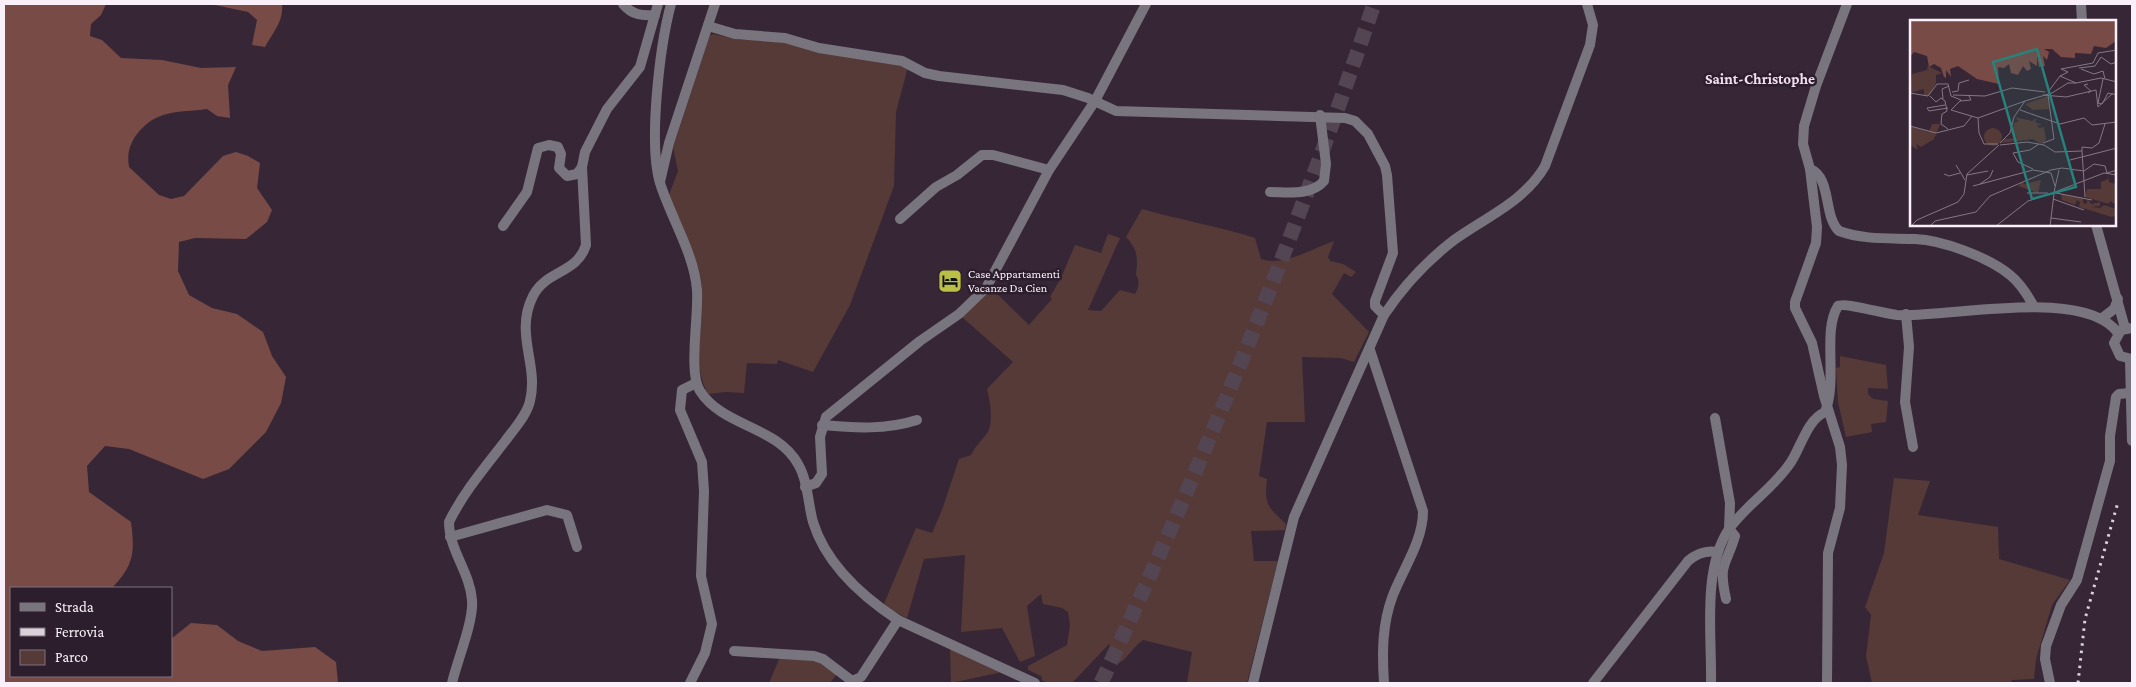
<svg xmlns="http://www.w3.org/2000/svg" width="2136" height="687" viewBox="0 0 2136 687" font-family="'Crimson Pro',serif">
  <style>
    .green { fill: #563a37 }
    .forest { fill: #784b47 }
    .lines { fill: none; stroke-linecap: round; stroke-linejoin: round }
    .motorway-tunnel { stroke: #544553; stroke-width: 15; stroke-dasharray: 15 8; stroke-linecap: butt }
    .minor { stroke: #78757f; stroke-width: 10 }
    .tertiary { stroke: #78757f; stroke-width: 10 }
    .rail { stroke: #dbd0da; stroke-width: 3; stroke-dasharray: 2.5 5; stroke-linecap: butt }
    .labels { text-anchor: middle; stroke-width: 5; stroke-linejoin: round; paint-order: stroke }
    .poi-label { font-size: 12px; fill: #faf0fa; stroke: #2c1e2c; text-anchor: start }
    .quarter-label { font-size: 15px; font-weight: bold; fill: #f1ddf0; stroke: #2c1e2c }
    .inset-road { fill: none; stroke: #857784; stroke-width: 1 }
    .view { fill: #26827c; fill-opacity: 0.15; stroke: #26827c; stroke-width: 2.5 }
    .inset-edge { fill: none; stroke: #faf0fa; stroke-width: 2.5 }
  </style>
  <rect width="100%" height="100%" fill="#372736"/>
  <!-- green -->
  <g class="green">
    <path d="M 713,34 L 741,40 L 785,40 L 908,67 L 896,112 L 894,186 L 850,305 L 813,372 L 778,360 L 777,364 L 747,363 L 744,393 L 726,392 L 708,394 C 689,360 707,318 701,281 C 696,252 680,222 669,195 L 678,171 L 673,147 L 710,35 Z"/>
    <path d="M 1142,209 C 1180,220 1218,226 1255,238 L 1261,259 C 1282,267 1314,248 1334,241 L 1328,257 L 1330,261 L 1343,264 L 1356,272 L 1351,277 L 1344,273 L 1332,294 L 1369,332 L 1354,362 L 1341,358 L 1302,357 L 1305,422 L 1267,422 L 1259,476 L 1267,479 C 1264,505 1268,507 1286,524 L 1285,530 L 1251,531 L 1254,561 L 1278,561 L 1247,683 L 1187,683 L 1192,652 L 1143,640 C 1133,647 1127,659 1119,663 L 1109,644 L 1072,683 L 1047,683 L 1042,680 L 1041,676 L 1028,670 L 1028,666 L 1067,645 L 1070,625 L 1068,612 L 1062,608 L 1043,604 L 1041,594 L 1027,606 L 1035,656 L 1020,662 L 1002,628 L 961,632 L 965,555 L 924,559 L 907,618 L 883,606 L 916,528 L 932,533 L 942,510 L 959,459 L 971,455 C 975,447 979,443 985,436 C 995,425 990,402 987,389 L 1013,362 L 962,317 L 990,287 L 1029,325 L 1052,299 L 1050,297 L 1061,278 L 1075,245 L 1101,253 L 1108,234 L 1120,238 L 1088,310 L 1101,311 L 1120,290 L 1135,294 C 1139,288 1140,281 1136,275 C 1138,258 1138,250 1126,237 Z"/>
    <polygon points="1840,356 1886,365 1888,389 1868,388 1868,394 1873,399 1888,401 1886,422 1871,424 1872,432 1846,437 1838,402 1836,368 1840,367"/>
    <polygon points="1894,478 1930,481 1918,515 1998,527 1999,559 2070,580 2052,605 2036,659 2034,679 2012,680 2011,683 1872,683 1866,656 1871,615 1865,607 1884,553"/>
    <polygon points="950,647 1002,672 951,683"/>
    <polygon points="780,657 816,660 837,674 830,683 769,683"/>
  </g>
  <!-- forest -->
  <g class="forest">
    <path d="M 4,4 L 106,4 L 101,15 L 91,24 L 90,36 L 102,40 L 121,58 L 162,60 L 201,68 L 236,67 L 228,85 L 230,118 L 217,116 L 207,109 C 177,113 157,109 137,134 C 129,145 127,154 129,167 L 159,195 L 171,199 L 184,196 L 223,156 L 236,152 L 248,156 L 260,163 L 257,188 L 272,210 L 267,222 L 246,239 L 195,238 L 179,242 L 178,271 L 189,295 L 212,308 L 237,314 L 263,332 L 272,356 L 286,377 L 281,403 L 266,432 L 229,469 L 203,479 L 129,449 L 105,446 L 87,466 L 89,492 L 131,522 C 135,553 134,565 112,588 L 11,588 L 11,676 L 171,676 L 171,639 L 191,623 L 217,625 L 238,641 L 262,651 L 315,647 L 336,662 L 338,683 L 4,683 Z"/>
    <path d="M 210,4 L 282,4 C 284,21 273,32 265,47 L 252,45 L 257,20 L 248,12 Z"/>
  </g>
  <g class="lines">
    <!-- motorway-tunnel -->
    <path class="motorway-tunnel" d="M 1101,683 C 1204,462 1296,235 1374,4"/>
    <!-- minor -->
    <g class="minor">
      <path d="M 623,4 C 632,15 642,16 655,15"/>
      <polyline points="708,26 735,34 785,38 819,48 902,61 925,73 939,76 1063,90 1088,98 1116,111 1345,118 1355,121 1368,134 1385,166 1387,175 1393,253 1375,301 1375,306 1384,315"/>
      <path d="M 1810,169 C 1832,178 1823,216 1839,231 C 1864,240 1889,238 1915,239 C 1942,240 1988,257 2010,275 C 2020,283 2027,294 2033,305"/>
      <polyline points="660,182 669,143 715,4"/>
      <path d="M 1270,192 C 1288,192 1311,196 1324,181 L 1326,164 L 1320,115"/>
      <polyline points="900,219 936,187 957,175 982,155 993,155 1049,170"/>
      <polyline points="503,226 527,192 538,148 549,145 558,147 561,154 559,168 567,176 577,174 582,167"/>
      <polyline points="1906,314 1909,347 1905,402 1913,447"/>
      <polyline points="2101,319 2114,309 2118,299"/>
      <polyline points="2132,328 2121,330 2114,343 2120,356 2132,359"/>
      <path d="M 1370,350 L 1423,511 C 1423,541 1404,567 1393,595 C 1382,624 1382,652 1384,683"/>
      <polyline points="2130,360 2132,441"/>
      <path d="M 1715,418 L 1730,503 L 1729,529 L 1735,536 C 1726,567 1718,562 1726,599"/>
      <path d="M 822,425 C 854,428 886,430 917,420"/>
      <polyline points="805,487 816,483 822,474 820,437 826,417 920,341 959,314 986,288 1049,170 1095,101 1146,4"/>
      <polyline points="450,537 547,510 567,515 577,547"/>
      <polyline points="734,651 814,656 823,659 852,681 861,677 898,620"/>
      <path d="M 452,683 C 457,661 474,621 472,600 C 470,572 449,550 449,522 C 463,493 486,466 506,440 C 514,429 527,415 530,401 C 539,364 514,334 533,296 C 546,270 577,274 586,245 L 582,167 L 585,152 L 607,109 L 640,67 L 658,4"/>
      <polyline points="690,683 705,653 712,624 701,576 704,491 702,462 680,410 682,390 696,383"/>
      <path d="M 1253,683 L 1294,517 L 1384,315 C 1402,288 1428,260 1454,240 C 1486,217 1525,201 1545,166 L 1590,45 L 1593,25 L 1587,4"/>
      <path d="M 1593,683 L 1688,561 C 1697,553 1706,550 1718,552"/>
      <path d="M 1711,683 C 1712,636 1702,569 1729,529 C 1747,504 1774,488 1791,462 C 1801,447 1807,420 1825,412 C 1838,380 1822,331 1838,306 C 1844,302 1885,314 1897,315 C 1948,318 2085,286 2118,333"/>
      <polyline points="1827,683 1828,553 1840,508 1842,465 1840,447 1824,396 1812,343 1795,308 1795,302 1816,243 1817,227 1810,169 1803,144 1804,126 1816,86 1847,4"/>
      <polyline points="2050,683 2045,659 2046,646 2061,605 2077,580 2110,461 2110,436 2116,397 2119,394 2130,393"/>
    </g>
    <!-- tertiary -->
    <g class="tertiary">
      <path d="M 671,4 C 660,45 648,143 660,183 C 671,218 694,253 697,290 C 699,315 688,373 700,391 C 723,427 777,426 798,464 C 808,481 808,504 813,522 C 826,564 863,597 898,620 L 1035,683"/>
      <polyline points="2081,4 2082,21"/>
      <polyline points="2096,225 2125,328"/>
    </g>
    <!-- rail -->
    <polyline class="rail" points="2078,683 2085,619 2118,502"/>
  </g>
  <!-- icons -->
  <defs>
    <g id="hotel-square" transform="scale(1.25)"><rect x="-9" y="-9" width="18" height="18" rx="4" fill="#bac045" stroke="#2c1e2c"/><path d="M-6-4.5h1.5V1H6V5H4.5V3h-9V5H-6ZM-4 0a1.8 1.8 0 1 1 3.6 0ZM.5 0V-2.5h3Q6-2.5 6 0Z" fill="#111"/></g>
  </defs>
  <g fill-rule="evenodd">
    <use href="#hotel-square" x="950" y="281"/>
  </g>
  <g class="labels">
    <!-- poi labels -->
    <g class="poi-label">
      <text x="968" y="278">Case Appartamenti<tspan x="968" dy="14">Vacanze Da Cien</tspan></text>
    </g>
    <!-- quarter labels -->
    <g class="quarter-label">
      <text x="1760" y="84">Saint-Christophe</text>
    </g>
  </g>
  <!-- overview -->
  <g transform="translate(1910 20)">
    <rect width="206" height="206" fill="#372736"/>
    <path d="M 18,46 L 32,53 L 26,55 L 26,63 L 19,76 L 14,76 L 14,69 L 0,73 L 2,54 L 17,50 ZM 138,76 L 139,89 L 123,90 L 115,84 ZM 104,97 L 122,101 L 127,98 L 125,102 L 132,105 L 127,105 L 129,108 L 134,107 L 136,120 L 131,124 L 123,119 L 91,123 L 95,119 L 107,118 L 102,111 L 104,103 L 109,101 ZM 22,104 L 30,104 L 24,119 L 11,127 L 6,124 L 8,130 L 0,125 L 0,106 L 19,112 ZM74 117a9 9 0 1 1 18 0a9 9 0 1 1-18 0ZM 198,154 L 199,162 L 206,164 L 206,185 L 200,181 L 199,184 L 175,177 L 177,169 L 191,169 L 191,162 L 198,159 ZM 131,160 L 128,173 L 108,166 L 113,162 L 114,164 ZM 151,174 L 173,178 L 173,183 L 176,184 L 178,179 L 181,184 L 190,182 L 190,186 L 181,187 L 190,188 L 194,185 L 206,189 L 206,195 L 202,197 L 169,187 L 170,182 L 167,180 L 165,185 L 152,180 Z" fill="#563a37"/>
    <path d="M 0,0 L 206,0 L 206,21 L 196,28 L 184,26 L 181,34 L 165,33 L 165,38 L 151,37 L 142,29 L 134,29 L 139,32 L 137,40 L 133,36 L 135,46 L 129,47 L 127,36 L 127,46 L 119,41 L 121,49 L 117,51 L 113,46 L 108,55 L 101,53 L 99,44 L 94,48 L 88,47 L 89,64 L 67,59 L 48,46 L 40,49 L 41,57 L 36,50 L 36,58 L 34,57 L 31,48 L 24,44 L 19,47 L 17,36 L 4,32 L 0,37 Z" fill="#784b47"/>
    <path class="inset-road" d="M 169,48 L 185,46 L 191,37 L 201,44 L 207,42M 171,49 L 184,54 L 193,51 L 195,59M 193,59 L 188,83 L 192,84 L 198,73 L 207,75M 166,63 L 191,58 L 207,62M 42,72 L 48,71 L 49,63 L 59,60M 138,72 L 150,56M 0,73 L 18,76 L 27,64 L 38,64 L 41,76 L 51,80 L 41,90 L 68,98 L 69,113 L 74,124 L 88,124M 178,73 L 181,71 L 174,65 L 178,64M 43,75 L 75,76 L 102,68 L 135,72M 133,75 L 156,77 L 186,70 L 188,87 L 203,73M 20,76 L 26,82 L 31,78 L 35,81 L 37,91 L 32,94 L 31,104 L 38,109M 33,79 L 32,69 L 39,66M 50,81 L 61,80 L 59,76M 17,88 L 19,91 L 38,88M 17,88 L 35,85M 110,90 L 150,104 L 174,98 L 182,105 L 207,102M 68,98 L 115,81M 0,106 L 26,113 L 54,106 L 62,96M 90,123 L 100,113 L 104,97 L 115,81 L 142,73 L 158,63 L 166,63 L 150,56 L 158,52 L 151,49 L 183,43 L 188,33 L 207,30M 133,123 L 144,119 L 138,75M 90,125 L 117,122 L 134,125 L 145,132 L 172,131 L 175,177M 172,131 L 172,127 L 182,128 L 189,123 L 195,104M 160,140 L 207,128M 46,145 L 55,160M 123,149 L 108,142 L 103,133 L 120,130 L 129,124M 34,154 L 39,156 L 50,153M 57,155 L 78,151M 70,164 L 80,157 L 83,150M 63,166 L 123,150 L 141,153 L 145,166M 144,172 L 149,150M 145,172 L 194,153 L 207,155M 117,173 L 138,173M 146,173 L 182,180M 143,179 L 174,190M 141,198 L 171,202M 1,206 L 7,200 L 48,182 L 54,174 L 57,154 L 89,125M 20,206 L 25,201 L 66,192 L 80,176 L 141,150 L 152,148 L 174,151 L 184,144 L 195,146 L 197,153 L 207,150M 86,206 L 118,181 L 143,173M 140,206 L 144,174"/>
    <path class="view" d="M 127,29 L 166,167 L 122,179 L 83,42 Z"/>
    <rect width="206" height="206" class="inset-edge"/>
  </g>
  <!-- border -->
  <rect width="2136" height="687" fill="none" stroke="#faf0fa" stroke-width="10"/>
  <!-- legend -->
  <rect x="10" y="587" width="162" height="90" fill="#2c1e2c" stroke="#7e727e"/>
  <rect x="20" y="603" width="25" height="8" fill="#78757f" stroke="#7e727e"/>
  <text x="55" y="612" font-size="15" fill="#faf0fa">Strada</text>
  <rect x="20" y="628" width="25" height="8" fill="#dbd0da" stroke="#7e727e"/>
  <text x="55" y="637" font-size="15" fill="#faf0fa">Ferrovia</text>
  <rect x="20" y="650" width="25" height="15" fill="#563a37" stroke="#7e727e"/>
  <text x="55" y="662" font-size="15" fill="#faf0fa">Parco</text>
</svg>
